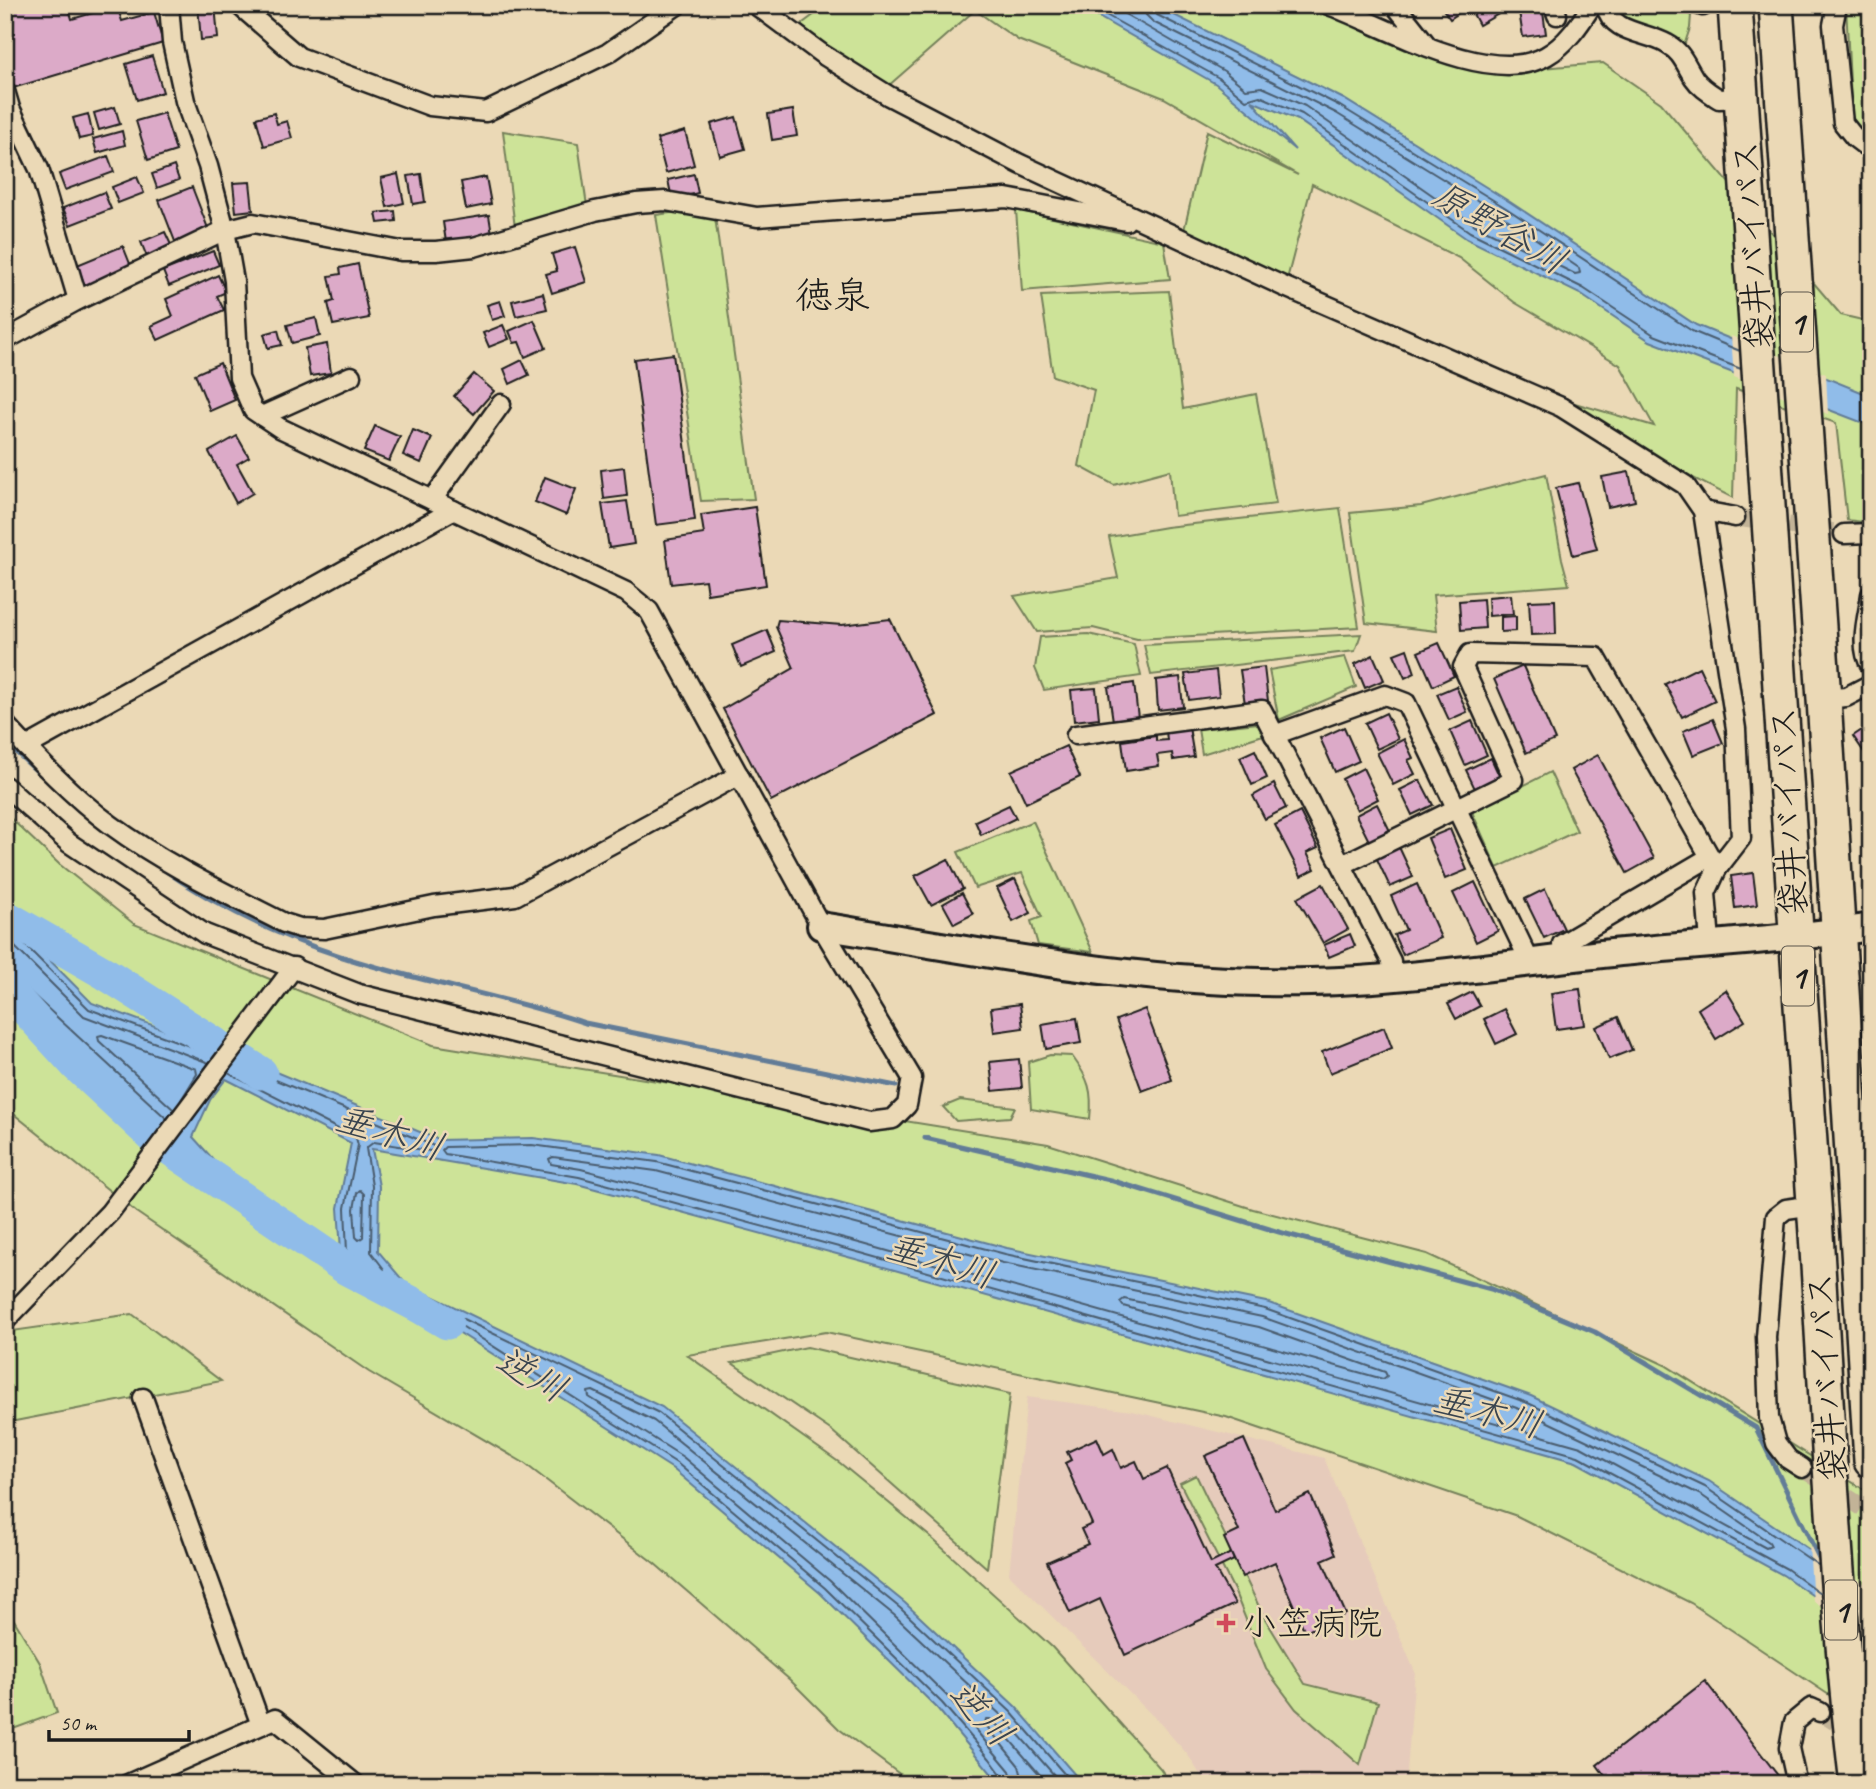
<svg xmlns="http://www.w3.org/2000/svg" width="1876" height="1789" viewBox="0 0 1876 1789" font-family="Caveat,'Klee One',sans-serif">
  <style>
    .built { fill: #e6cbbb }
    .green { fill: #cde398; stroke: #74805a; stroke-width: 2 }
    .water { fill: #90bce9; stroke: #627c97; stroke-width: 2; fill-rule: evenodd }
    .pier { fill: #ebd9b6 }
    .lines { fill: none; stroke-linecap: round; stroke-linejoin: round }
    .shore { stroke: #4a5c6e; stroke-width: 2 }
    .stream { stroke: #627c97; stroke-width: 5 }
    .river { stroke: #90bce9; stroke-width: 33 }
    .building { fill: #dcaac8; stroke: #1c1c1c; stroke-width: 2 }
    .street-tunnel { stroke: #c2b397; stroke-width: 18; stroke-dasharray: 18 9; stroke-linecap: butt }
    .street-casing { stroke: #1c1c1c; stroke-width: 23 }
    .secondary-casing { stroke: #1c1c1c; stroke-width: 32 }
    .highway-casing { stroke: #1c1c1c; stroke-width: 38 }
    .street { stroke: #ebd9b6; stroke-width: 18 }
    .secondary { stroke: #ebd9b6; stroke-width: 26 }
    .highway { stroke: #ebd9b6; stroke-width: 33 }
    .poi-dot { fill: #d1495b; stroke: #ebd9b6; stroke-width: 2.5 }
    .labels { text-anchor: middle; stroke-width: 5; stroke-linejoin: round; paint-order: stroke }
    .shield { fill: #ebd9b6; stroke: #5a554a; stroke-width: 2 }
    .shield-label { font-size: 33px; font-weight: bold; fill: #1c1c1c }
    .street-label { font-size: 35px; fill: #1c1c1c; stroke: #ebd9b6 }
    .poi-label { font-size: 35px; fill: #1c1c1c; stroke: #ebd9b6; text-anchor: start }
    .water-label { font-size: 37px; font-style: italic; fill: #39444f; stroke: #ebd9b6 }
    .quarter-label { font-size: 38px; fill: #1c1c1c; stroke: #ebd9b6 }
  </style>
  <rect width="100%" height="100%" fill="#ebd9b6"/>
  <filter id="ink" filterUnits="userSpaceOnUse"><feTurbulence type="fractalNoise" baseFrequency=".0143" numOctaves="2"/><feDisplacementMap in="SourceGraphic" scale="14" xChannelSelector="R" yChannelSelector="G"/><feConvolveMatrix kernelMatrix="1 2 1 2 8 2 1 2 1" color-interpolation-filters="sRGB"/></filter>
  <g filter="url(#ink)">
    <!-- built -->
    <polygon class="built" points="1027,1397 1132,1411 1324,1458 1415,1672 1406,1784 1206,1784 1188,1755 1158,1721 1009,1574"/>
    <!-- green -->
    <g class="green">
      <polygon points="827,5 1364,5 1380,19 1493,72 1603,63 1661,103 1841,315 1871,322 1871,523 1847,520 1836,423 1736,389 1733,498 1502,382 1654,426 1620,365 1514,302 1459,258 1312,184 1285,287 1182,239 1207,131 1298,175 1164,98 1018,40 975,10 887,87 799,26"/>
      <polygon points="1619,5 1670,5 1676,10 1691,15 1690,28 1684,46 1625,22"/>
      <polygon points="1846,5 1871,5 1871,140 1852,123"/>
      <polygon points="503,131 578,143 587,206 515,228"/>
      <polygon points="1016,210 1164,242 1170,279 1022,291"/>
      <polygon points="677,212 715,217 754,499 701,501 656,215"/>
      <polygon points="1169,291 1183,409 1256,394 1276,504 1174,516 1170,470 1114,485 1079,466 1094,390 1053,376 1041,296"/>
      <polygon points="1546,474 1562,559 1569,585 1433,595 1437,631 1366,623 1350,513 1421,506"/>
      <polygon points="1340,508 1359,627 1137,639 1093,628 1037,632 1014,596 1118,578 1109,537 1166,527"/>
      <polygon points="1088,634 1134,644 1141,676 1044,690 1035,668 1040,637"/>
      <polygon points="1361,634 1355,651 1151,675 1144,645"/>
      <polygon points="1345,657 1356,687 1279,720 1269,670"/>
      <polygon points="1259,723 1263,735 1202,754 1198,729"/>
      <polygon points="1550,772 1577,831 1497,868 1472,812"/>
      <polygon points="5,813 59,864 134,924 433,1045 1048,1144 1253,1209 1427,1254 1665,1365 1871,1494 1871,1723 1691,1603 1517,1516 1226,1417 826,1332 687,1355 840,1463 928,1535 1052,1647 1160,1768 1171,1784 913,1784 839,1729 790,1680 654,1563 524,1463 369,1372 136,1212 5,1107"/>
      <polygon points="1033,821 1093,952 1038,945 1031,921 1042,917 1022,873 975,888 958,852"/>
      <path d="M 1050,1055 L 1072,1056 C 1089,1079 1093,1091 1090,1119 L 1031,1109 L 1028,1062 Z"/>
      <polygon points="960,1100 1015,1107 1010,1117 956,1121 943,1107"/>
      <polygon points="132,1314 221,1381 5,1423 5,1332"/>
      <polygon points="807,1347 1010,1394 987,1568 832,1431 732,1363"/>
      <polygon points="1196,1475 1264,1617 1305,1684 1378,1702 1360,1765 1296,1709 1266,1669 1234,1590 1180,1483"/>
      <polygon points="5,1605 40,1663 57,1713 13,1729 5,1713"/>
    </g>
    <!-- water -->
    <g class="water">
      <polygon points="1068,5 1154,5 1344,99 1510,202 1696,325 1871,396 1871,426 1650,341 1580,294 1467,239 1298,120 1252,101 1295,150 1216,84 1093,14"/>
      <path d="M 5,915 L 92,1003 L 242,1058 L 439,1140 L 533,1138 L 659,1155 L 1007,1248 L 1266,1302 L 1531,1396 L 1709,1481 L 1871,1592 L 1871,1636 L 1783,1575 L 1576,1462 L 859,1260 L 577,1184 L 372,1149 L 379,1186 L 378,1251 L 405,1283 L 662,1407 L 905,1603 L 1016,1707 L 1083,1784 L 1000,1784 L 937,1708 L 820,1593 L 673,1469 L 190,1161 L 5,990 ZM 226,1079 L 351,1143 L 338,1208 L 341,1250 L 221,1168 L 193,1137 L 210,1100 Z"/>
    </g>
    <!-- pier -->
    <g class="pier">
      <polygon points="1731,336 1826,374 1828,414 1734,377"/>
      <polygon points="1809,1546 1871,1588 1871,1640 1813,1601"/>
    </g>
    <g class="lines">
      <!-- shore -->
      <g class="shore">
        <polyline points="1088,5 1219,78 1246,100 1260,96 1302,114 1470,232 1583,288 1654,335 1741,369"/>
        <polyline points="1109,5 1224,71 1246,89 1262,87 1305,106 1475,225 1575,274 1580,273 1579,268 1501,215 1336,113 1153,22 1146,15 1144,5"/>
        <polyline points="1153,5 1157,15 1340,106 1506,208 1692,331 1740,351"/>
        <polyline points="5,925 89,1009 214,1055"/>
        <polyline points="5,937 84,1016 209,1063"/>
        <polyline points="5,977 18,981 167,1119"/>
        <polyline points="5,985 13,988 162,1126"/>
        <polyline points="228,1073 356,1138 358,1145 345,1208 347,1252 379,1273 383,1273 384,1269 371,1252 372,1186 366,1148 374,1142 430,1151 434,1150 434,1146 235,1063"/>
        <polyline points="174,1110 99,1041 98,1036 102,1035 196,1069 197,1074 181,1100"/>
        <polygon points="553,1157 656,1171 1003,1263 1262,1317 1525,1411 1701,1495 1769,1542 1771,1546 1766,1548 1581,1447 863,1244 581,1169 551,1164 549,1159"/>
        <polygon points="360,1190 364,1194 363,1237 359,1240 356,1237 354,1209 357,1193"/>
        <polygon points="1124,1299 1259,1327 1385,1372 1387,1376 1383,1379 1123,1306 1120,1302"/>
        <polyline points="1818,1565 1705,1487 1528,1403 1265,1309 1005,1254 657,1162 532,1145 445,1147 442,1150 445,1154 579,1177 861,1253 1578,1456 1787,1569 1820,1593"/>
        <polyline points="1005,1784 1004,1778 990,1759 942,1703 825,1588 678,1464 460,1325 459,1320 463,1319 659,1413 900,1608 1011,1712 1073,1784"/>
        <polyline points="1014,1784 1010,1771 948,1697 830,1581 683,1457 589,1397 588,1392 593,1391 654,1421 894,1615 1004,1718 1062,1784"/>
        <polyline points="1024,1784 1019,1766 985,1724 986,1719 990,1719 997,1725 1048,1784"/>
      </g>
      <!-- stream -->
      <g class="stream">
        <polyline points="5,742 41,775"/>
        <path d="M 157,865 C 212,904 278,936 343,957 C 423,983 506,996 585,1023 L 896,1086"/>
        <polyline points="925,1138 1110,1180 1279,1232 1491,1289 1595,1332 1756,1428 1821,1562"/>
      </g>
      <!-- river -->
      <g class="river">
        <polyline points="5,916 106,974 261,1073"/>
        <polyline points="5,987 76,1065 154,1138 347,1269 420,1307 447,1323"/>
      </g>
    </g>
    <!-- building -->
    <g class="building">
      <polygon points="28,5 68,5 72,19 117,6 122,21 154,12 163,43 13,88 5,61 5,12"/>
      <polygon points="127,5 148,5 149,6 129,12"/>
      <polygon points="215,5 218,38 201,40 198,6"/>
      <polygon points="1440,5 1470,5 1450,19"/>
      <polygon points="1484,5 1496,5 1500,13 1479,25 1472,12"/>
      <polygon points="1518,5 1542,5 1546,34 1523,37"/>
      <polygon points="152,56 163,92 137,100 126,64"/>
      <polygon points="115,107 120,124 99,130 94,113"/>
      <polygon points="793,110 797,136 772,140 768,114"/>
      <polygon points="164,113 176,151 148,160 136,121"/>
      <polygon points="274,113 277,124 287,121 292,138 264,146 256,118"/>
      <polygon points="88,114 93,136 79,139 73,118"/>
      <polygon points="736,117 745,149 720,156 711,124"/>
      <polygon points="122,131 125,145 97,153 93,139"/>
      <polygon points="685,131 694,165 666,173 657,139"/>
      <polygon points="108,156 114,172 65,190 59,174"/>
      <polygon points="174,166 179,180 157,188 152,174"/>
      <polygon points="398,174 404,203 387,207 381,178"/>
      <polygon points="421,174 425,202 413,204 408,176"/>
      <polygon points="694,174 698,193 672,199 668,180"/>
      <polygon points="137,177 144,193 118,203 112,187"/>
      <polygon points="486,177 491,204 466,209 461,182"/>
      <polygon points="250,182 253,210 236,212 233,183"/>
      <polygon points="192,187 209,231 176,244 159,200"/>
      <polygon points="104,192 111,209 70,225 63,208"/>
      <polygon points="395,211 396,221 378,223 376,213"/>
      <polygon points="489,215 492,234 446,242 443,222"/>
      <polygon points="165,232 172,247 147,257 141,242"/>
      <polygon points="123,246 132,269 86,288 77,265"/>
      <polygon points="575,247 586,282 552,293 546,274 557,271 552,254"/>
      <polygon points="213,251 219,265 169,286 163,271"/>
      <polygon points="358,264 369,318 333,325 328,303 334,301 329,276 341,274 340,268"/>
      <polygon points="218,275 226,292 217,296 224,310 158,340 151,326 173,316 166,299"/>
      <polygon points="543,293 547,309 516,316 512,301"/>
      <polygon points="500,301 505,316 492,320 487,305"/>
      <polygon points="316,318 320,336 292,343 287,325"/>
      <polygon points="534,320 546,348 525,357 519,342 514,343 509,331"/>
      <polygon points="503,325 509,339 489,347 483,333"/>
      <polygon points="278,330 282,345 268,348 264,334"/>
      <polygon points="327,344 331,373 310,376 305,348"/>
      <polygon points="673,354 695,520 656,525 634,359"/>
      <polygon points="522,360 529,375 510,384 504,369"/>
      <polygon points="220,363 235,400 210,411 195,374"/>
      <polygon points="474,374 494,391 474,414 454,396"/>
      <polygon points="375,426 400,437 389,461 364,451"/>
      <polygon points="413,430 432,438 421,463 403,455"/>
      <polygon points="237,436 249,457 237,464 253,493 236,503 209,452"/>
      <polygon points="624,467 627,496 604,499 601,470"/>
      <polygon points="1629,472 1635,501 1608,507 1602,477"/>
      <polygon points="545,477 576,489 566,515 535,502"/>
      <polygon points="1578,483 1597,549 1573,555 1556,488"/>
      <polygon points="627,501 634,544 609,548 602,504"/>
      <polygon points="755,507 766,585 707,594 705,580 671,584 665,540 704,534 701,515"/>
      <polygon points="1511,595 1513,614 1489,616 1488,597"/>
      <polygon points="1483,599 1485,628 1461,630 1459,601"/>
      <polygon points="1555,600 1556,634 1531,635 1529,601"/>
      <polygon points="1516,616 1516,631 1501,632 1501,617"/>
      <polygon points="890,619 937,715 771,801 723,709 794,668 776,627 778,620 842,625"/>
      <polygon points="767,630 776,652 741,667 732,645"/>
      <polygon points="1439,643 1454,676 1433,686 1418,652"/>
      <polygon points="1407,649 1415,673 1405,678 1394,654"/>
      <polygon points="1373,655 1384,680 1365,688 1355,664"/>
      <polygon points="1523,666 1555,740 1526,753 1494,679"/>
      <polygon points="1264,667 1268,701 1245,704 1240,670"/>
      <polygon points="1699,667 1715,701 1682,717 1665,684"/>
      <polygon points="1216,670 1219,696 1189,700 1185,674"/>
      <polygon points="1180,677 1183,707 1158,710 1156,680"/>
      <polygon points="1134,683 1138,718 1113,721 1108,687"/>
      <polygon points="1456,686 1467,712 1449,720 1437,694"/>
      <polygon points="1096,688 1099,718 1074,721 1071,690"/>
      <polygon points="1386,713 1398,739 1377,749 1365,723"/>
      <polygon points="1713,719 1723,743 1693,755 1683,731"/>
      <polygon points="1472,721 1487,755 1465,765 1450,731"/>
      <polygon points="1868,726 1871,729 1871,747 1864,752 1853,736"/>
      <polygon points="1189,727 1194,757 1173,760 1172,753 1157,755 1159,766 1126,771 1122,741 1156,736 1156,741 1167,740 1166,731"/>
      <polygon points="1344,727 1359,761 1335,772 1320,738"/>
      <polygon points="1404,739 1413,758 1408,760 1415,774 1393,785 1377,753"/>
      <polygon points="1066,746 1080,777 1026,803 1011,771"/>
      <polygon points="1255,750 1267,778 1252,785 1240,757"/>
      <polygon points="1598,755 1654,858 1627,873 1571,770"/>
      <polygon points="1491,758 1502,782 1477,793 1466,770"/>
      <polygon points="1363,768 1378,799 1357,810 1342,779"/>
      <polygon points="1420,780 1433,805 1412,815 1400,790"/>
      <polygon points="1274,784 1286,808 1265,819 1253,796"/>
      <polygon points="1377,804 1390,831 1369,841 1356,815"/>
      <polygon points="1009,805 1016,818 981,835 975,821"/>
      <polygon points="1300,812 1318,848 1307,853 1315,869 1301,876 1275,825"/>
      <polygon points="1450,829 1467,870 1445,879 1428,838"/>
      <polygon points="1399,847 1413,877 1390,887 1376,857"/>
      <polygon points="948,859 963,889 931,905 915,876"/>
      <polygon points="1753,873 1757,905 1735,908 1731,876"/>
      <polygon points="1015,879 1031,913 1013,922 997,888"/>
      <polygon points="1475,882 1498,931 1476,942 1453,893"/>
      <polygon points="1323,884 1348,929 1323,943 1297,898"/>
      <polygon points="1417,884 1441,938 1403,955 1394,935 1406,930 1391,896"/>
      <polygon points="1545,889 1564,929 1544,938 1525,899"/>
      <polygon points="962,893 973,914 954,924 943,904"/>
      <polygon points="1350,934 1355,946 1329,957 1324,945"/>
      <polygon points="1580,989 1585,1025 1556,1029 1551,993"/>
      <polygon points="1726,990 1745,1021 1716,1039 1698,1009"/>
      <polygon points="1472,992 1480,1006 1456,1019 1448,1004"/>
      <polygon points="1020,1004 1023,1028 994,1032 991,1008"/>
      <polygon points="1145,1009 1172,1080 1142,1091 1116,1020"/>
      <polygon points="1504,1009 1517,1034 1496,1044 1484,1019"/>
      <polygon points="1618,1017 1632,1050 1609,1059 1596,1027"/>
      <polygon points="1077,1018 1081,1043 1046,1049 1042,1024"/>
      <polygon points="1384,1027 1392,1048 1330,1073 1322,1052"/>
      <polygon points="1019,1059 1022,1088 993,1091 990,1062"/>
      <polygon points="1097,1438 1104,1454 1113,1449 1121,1468 1136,1461 1144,1479 1167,1468 1211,1563 1231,1553 1234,1560 1215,1569 1235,1604 1125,1655 1100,1599 1070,1613 1047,1562 1088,1544 1081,1529 1092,1524 1065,1463 1071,1460 1067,1452"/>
      <polygon points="1244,1439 1275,1510 1310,1494 1336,1554 1322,1560 1346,1614 1305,1632 1275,1562 1242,1577 1224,1538 1239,1531 1205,1456"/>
      <polygon points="1705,1681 1779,1777 1780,1784 1611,1784 1597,1765"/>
    </g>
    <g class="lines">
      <!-- street-tunnel -->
      <g class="street-tunnel">
        <polyline points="1735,517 1844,534"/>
        <polyline points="1802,1468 1871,1513"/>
        <polyline points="1820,1712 1871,1745"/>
      </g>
      <!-- street casing -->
      <g class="street-casing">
        <g id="street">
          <polyline points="239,5 299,57 430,106 486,112 608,53 677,5"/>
          <polyline points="756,5 822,54 889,96 1020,164 1285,287 1561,407 1685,485 1703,511 1736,729 1741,838 1717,869 1706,893 1710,942"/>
          <path d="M 1329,5 C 1384,26 1490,88 1546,56 C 1566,45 1580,24 1592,5"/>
          <polyline points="1395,5 1426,44"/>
          <polyline points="1554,5 1557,15"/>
          <path d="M 1606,5 C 1611,34 1645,31 1667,44 C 1682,52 1685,64 1694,78 C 1700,87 1710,93 1719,99 L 1742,98"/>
          <polyline points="1700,5 1703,6"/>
          <polyline points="1837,5 1833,25 1843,123 1855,138 1871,150"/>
          <polyline points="5,91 10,108 39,169 78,300"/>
          <polyline points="5,340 78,300 225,230 253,223 401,251 436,251 474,247 595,211 636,203 665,201 757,217 1006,198 1126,221"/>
          <polyline points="262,416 351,376"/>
          <polyline points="432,500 501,404"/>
          <polyline points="1703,511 1735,517"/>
          <polyline points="1844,534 1871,533"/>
          <path d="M 1871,595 C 1868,616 1858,647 1871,666"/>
          <polyline points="1824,699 1846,697 1871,684"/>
          <path d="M 5,724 C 38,760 72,796 111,825 C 164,864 225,893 284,923 L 300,928 L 324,929 L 434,906 L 515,896 L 739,775"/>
          <polyline points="1076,735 1262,710 1391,961 1392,976"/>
          <polyline points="1274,735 1385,695 1406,703 1530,962"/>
          <polyline points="26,747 453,510"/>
          <polyline points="5,786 69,843 205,934 359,994 869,1122 893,1119 907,1105 912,1078 821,926 649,611 626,592 280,428 253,410 239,378 234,281 225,230 208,166 185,101 172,42 169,5"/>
          <polyline points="1342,865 1514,780 1463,667 1470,654 1596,657 1717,869"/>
          <polyline points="1563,958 1562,944 1710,857"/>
          <polyline points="5,1321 110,1212 294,967"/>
          <polyline points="143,1398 261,1725"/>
          <polyline points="1802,1468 1788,1459 1776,1443 1769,1418 1766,1337 1776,1217 1786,1209 1814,1205"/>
          <polyline points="128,1784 275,1719 355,1784"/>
          <polyline points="1797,1784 1789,1748 1794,1722 1811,1708 1820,1712"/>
        </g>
      </g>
      <!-- secondary casing -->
      <g class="secondary-casing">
        <path id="secondary" d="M 821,926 C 983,952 1146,986 1311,982 C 1409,980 1514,963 1612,953 C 1698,944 1785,940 1871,927"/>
      </g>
      <!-- highway casing -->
      <g class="highway-casing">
        <g id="highway">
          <path d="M 1735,5 C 1763,404 1786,804 1814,1203 C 1827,1396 1834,1591 1857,1784"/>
          <polyline points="1776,5 1824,699 1871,1461"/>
        </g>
      </g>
      <!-- street -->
      <use href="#street" class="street"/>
      <!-- secondary -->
      <use href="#secondary" class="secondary"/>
      <!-- highway -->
      <use href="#highway" class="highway"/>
    </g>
  </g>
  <!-- markers -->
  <path class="poi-dot" d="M1222.5 1612.5h7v7h7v7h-7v7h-7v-7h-7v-7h7z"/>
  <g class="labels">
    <!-- shield labels -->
    <g class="shield">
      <rect x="1781" y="292.5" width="32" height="59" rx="5"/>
      <rect x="1782" y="946.5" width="32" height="59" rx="5"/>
      <rect x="1825" y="1580.5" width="32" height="59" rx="5"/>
    </g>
    <g class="shield-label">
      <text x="1797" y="334">1</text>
      <text x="1798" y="988">1</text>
      <text x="1841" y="1622">1</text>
    </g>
    <!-- street labels -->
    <g class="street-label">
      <text transform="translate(1752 245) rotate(-94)" y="12">袋井バイパス</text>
      <text transform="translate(1788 811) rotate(-93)" y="12">袋井バイパス</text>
      <text transform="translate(1826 1377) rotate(-94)" y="12">袋井バイパス</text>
    </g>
    <!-- poi labels -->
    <g class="poi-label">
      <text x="1242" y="1635">小笠病院</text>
    </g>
    <!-- water labels -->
    <g class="water-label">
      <text transform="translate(1500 227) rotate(30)" y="13">原野谷川</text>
      <text transform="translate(390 1132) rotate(17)" y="13">垂木川</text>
      <text transform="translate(941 1260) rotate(17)" y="13">垂木川</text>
      <text transform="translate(532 1374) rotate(29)" y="13">逆川</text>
      <text transform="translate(1488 1411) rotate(15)" y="13">垂木川</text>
      <text transform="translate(982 1713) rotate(47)" y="13">逆川</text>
    </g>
    <!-- quarter labels -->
    <g class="quarter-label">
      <text x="833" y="308">徳泉</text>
    </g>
  </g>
  <!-- margin -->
  <rect width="1876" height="1789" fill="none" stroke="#ebd9b6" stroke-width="28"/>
  <rect x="14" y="14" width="1848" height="1761" fill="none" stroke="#1c1c1c" stroke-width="2.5" filter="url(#ink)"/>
  <!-- scale -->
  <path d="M49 1730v10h140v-10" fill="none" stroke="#1c1c1c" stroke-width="3.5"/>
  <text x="60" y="1730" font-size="21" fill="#1c1c1c" stroke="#ebd9b6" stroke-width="5" paint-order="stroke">50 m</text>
</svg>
